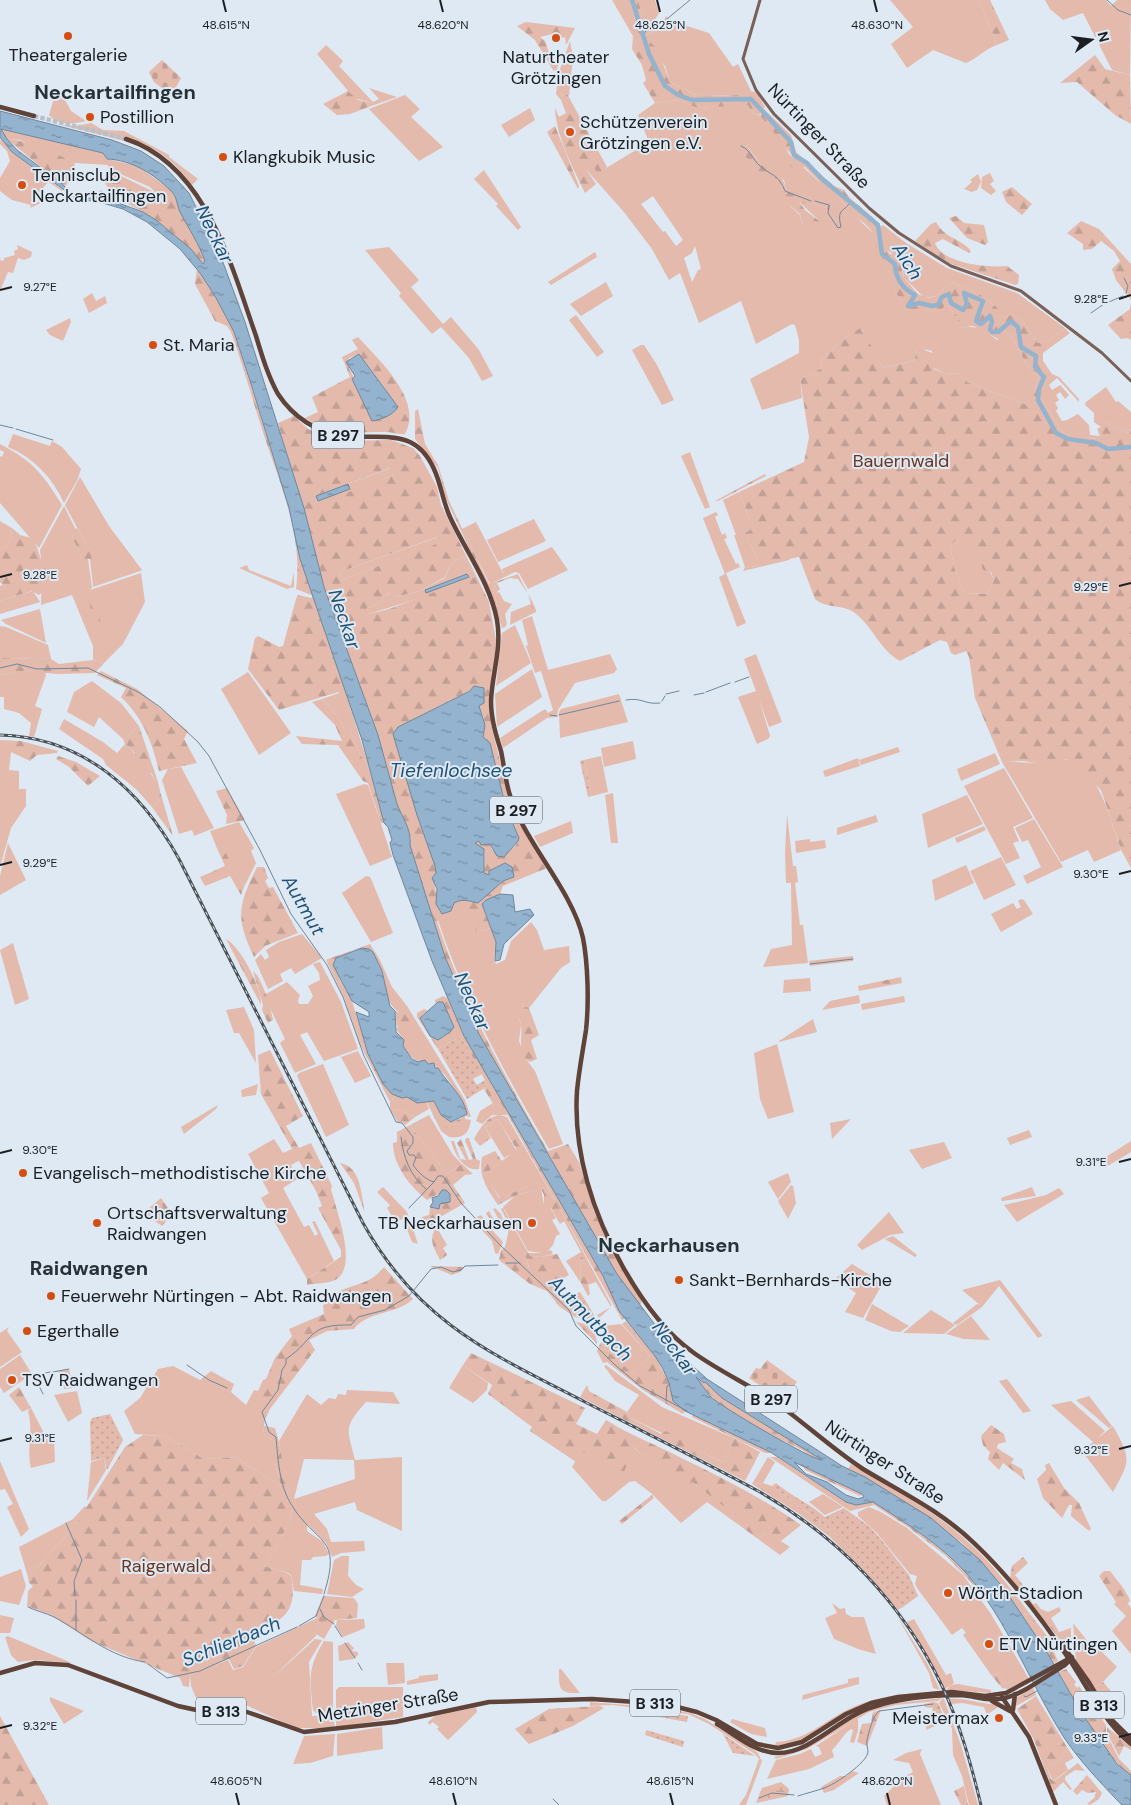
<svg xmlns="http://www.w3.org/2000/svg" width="1131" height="1805" viewBox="0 0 1131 1805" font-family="'DM Sans',sans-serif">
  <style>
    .grass { fill: #e3baac; fill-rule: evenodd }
    .forest { fill: url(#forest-firs); fill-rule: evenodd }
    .wetland { fill: url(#wetland-marsh) }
    .cemetery { fill: url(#cemetery-stones) }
    .garden { fill: url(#garden-dots) }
    .water { fill: url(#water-ripples); stroke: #70879b; fill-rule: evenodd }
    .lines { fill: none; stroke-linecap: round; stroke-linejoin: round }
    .stream { stroke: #70879b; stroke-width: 1 }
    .river { stroke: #94b3ce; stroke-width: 4.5 }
    .primary-tunnel { stroke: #b7c1c9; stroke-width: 4.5; stroke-dasharray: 4.5 2; stroke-linecap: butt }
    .secondary { stroke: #796058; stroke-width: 3 }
    .primary { stroke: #5f4238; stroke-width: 4.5 }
    .rail-casing { stroke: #4b5156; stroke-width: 3 }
    .rail { stroke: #dee9f3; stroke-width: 1; stroke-dasharray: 4; stroke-linecap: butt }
    .ticks { fill: none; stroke: #1b1f23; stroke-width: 2 }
    .poi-dot { fill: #d34e10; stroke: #dee9f3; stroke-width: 2 }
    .labels { text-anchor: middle; stroke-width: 4; stroke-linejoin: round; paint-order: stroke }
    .shield { fill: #dee9f3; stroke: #565c61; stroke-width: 1 }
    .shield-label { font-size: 16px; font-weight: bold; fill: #1b1f23 }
    .poi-label { font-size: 18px; fill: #1b1f23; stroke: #dee9f3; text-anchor: start }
    .street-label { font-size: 18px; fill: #1b1f23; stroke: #dee9f3 }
    .park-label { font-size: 18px; fill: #693521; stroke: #dee9f3 }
    .water-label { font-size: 19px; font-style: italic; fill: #205176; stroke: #dee9f3 }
    .quarter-label { font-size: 20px; font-weight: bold; fill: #283038; stroke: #dee9f3 }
    .ticks-label { font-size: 12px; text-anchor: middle; fill: #1b1f23; stroke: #dee9f3; stroke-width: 4; stroke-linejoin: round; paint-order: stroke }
  </style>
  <defs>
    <pattern id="forest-firs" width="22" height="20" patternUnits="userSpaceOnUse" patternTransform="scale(1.25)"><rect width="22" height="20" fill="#e3baac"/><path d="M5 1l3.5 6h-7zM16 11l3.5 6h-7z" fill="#c29f94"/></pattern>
    <pattern id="wetland-marsh" width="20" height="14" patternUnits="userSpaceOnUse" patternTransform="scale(1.25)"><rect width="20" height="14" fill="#e3baac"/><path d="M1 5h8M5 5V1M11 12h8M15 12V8" fill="none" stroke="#c29f94"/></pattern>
    <pattern id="cemetery-stones" width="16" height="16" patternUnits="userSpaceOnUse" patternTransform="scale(1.25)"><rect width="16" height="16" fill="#e3baac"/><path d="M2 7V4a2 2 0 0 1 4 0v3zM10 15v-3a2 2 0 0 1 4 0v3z" fill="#c29f94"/></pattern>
    <pattern id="garden-dots" width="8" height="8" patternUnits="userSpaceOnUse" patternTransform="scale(1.25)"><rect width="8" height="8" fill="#e3baac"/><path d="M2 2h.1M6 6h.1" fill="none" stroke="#c29f94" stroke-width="1.8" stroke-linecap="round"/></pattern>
    <pattern id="water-ripples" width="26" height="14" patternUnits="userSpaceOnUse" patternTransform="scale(1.25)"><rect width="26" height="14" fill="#94b3ce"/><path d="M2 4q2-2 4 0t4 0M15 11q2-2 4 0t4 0" fill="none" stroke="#7891a7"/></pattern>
  </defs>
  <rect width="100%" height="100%" fill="#dee9f3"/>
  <!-- grass -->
  <g class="grass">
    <polygon points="612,0 630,0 639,36 633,36"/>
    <polygon points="638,0 655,0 659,13 653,23 656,25 646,28"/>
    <path d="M 890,0 L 979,0 L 997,45 C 986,48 978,58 966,63 L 933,50 L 907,68 L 891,44 L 913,27 Z"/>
    <polygon points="1045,0 1106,0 1111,6 1117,0 1131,0 1130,75 1112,70 1083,13 1063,20 1050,9"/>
    <polygon points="666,16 671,21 709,33 733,67 738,64 751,91 746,95 698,96 670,82 665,66 644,37 661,26"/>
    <polygon points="570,41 573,57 569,96 565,91 562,91 561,100 556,94 558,75"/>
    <polygon points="326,45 343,61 339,66 373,102 379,99 369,88 397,97 374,105 373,103 354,98 317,54"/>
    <path d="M 55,95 L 64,98 L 71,111 L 86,121 C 72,124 60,126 49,115 Z"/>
    <polygon points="405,95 420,109 411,117 443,147 419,161 369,109"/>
    <path d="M 678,100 L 699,108 L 748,104 L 753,113 L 761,116 L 780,137 L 789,154 L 818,181 L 826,185 L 843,203 L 847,205 L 842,211 L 853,214 L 876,236 L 884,263 L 894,280 L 896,294 L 899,297 L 902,309 L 941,311 L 947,303 L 955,316 L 961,317 L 959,328 C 976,325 983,329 997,340 L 1010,333 L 1030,371 L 1039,377 L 1033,396 L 1035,405 L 1027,405 L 967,382 L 962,374 L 944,373 L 934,368 L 932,351 L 916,347 L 915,360 L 883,368 L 866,340 L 863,330 L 848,335 L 821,360 L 822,368 L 800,379 L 802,398 L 762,410 L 750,379 L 799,353 L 799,340 L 795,325 L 792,324 L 756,344 L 741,301 L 699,323 L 680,273 L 669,280 L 652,249 L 624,212 L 583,166 L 593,166 L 598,173 L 649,142 L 638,115 L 655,103 ZM 746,145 L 763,167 L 784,180 L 786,190 L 792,194 L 829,204 L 829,215 L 837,222 L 827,218 L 827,208 L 798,201 L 824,225 L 802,225 L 800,215 L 775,193 L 782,187 L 777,178 L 769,181 L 744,155 ZM 653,196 L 683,240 L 676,246 L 665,231 L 663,232 L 641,204 ZM 695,246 L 701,269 L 698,270 L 692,282 L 684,258 L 692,253 Z"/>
    <polygon points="530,108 535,120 509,137 501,125"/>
    <path d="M 91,123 L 103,130 L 124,131 L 169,155 L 169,157 L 198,179 L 192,185 C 176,162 154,145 126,138 L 125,141 L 62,125 L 76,126 Z"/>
    <polygon points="0,128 103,153 106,159 130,164 150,179 169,200 164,201 150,187 109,169 108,165 75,163 61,156 35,148 20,140 7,139"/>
    <polygon points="0,140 13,155 48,182 30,203 34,204 62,191 61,194 30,208 31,205 12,200 0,191 0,178 10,161 7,151 0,144"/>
    <polygon points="484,170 521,227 518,230 496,206 498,204 474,179"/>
    <polygon points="990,173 994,181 990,184 996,191 991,195 981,188 982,177"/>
    <polygon points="978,174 981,182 977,190 972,192 964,189 972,182 970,180"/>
    <polygon points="883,225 906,243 947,268 1017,293 1065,328 1047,341 1038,343 1021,320 1012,314 1005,318 999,315 999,309 983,296 952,282 937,296 925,298 904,278 901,258 884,249 880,227"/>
    <polygon points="17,245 32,252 31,257 24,260 18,258 13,273 8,272 0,291 0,258 1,261 4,260 4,258 15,255 14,251 18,249"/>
    <polygon points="389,247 419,280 411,287 443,324 451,317 479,350 493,376 482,381 469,358 441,327 432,334 399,296 401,293 365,250"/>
    <polygon points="595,252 597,257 551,285 548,282"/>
    <polygon points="606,282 613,296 581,316 570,304"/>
    <polygon points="92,293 96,301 105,296 107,303 89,313 83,299"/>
    <polygon points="576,315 604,352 597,357 569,320"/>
    <polygon points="70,318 71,322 63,341 50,335 46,330"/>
    <polygon points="641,345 644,345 657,365 674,400 662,405 632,350"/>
    <polygon points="1052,374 1059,377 1079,399 1079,402 1057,378 1049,385 1052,390 1060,385 1069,395 1065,399 1060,392 1056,395 1059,400 1055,403 1058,408 1056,411 1062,421 1067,420 1078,414 1089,425 1090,435 1100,436 1097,429 1101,427 1094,422 1094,413 1085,405 1086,402 1106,387 1116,402 1118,401 1131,412 1131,429 1128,433 1105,422 1119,443 1115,446 1102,446 1094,438 1077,437 1063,433 1040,397 1042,385"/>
    <path d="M 13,434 L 50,446 L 52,441 L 62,447 L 81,469 L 77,481 L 64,503 C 52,477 34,458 8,447 Z"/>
    <path d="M 0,444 C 34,462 42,473 62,505 L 39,548 L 0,503 L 0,456 L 2,457 L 4,452 L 0,450 Z"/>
    <polygon points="690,452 710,507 705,509 681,456"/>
    <polygon points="391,468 393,475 318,505 315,496"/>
    <polygon points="80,477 109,526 142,570 140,571 93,587 89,550 65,505"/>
    <polygon points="739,492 750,520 750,530 743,535 748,539 757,559 746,568 790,558 789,560 743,571 745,567 734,535 736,535 723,500"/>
    <polygon points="64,506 75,528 72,536 82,559 88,559 92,588 90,590 141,573 145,602 123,644 104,663 93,660 93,646 72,595 41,605 42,566 40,550"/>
    <polygon points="716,512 718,515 715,517 722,535 725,533 727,538 724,539 736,564 738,563 740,567 726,573 746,623 737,627 719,577 725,574 703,518"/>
    <polygon points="534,519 546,541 498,562 487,540"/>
    <path d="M 0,521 L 12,528 C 11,537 11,547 0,549 Z"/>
    <polygon points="476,522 504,575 502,569 552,547 568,570 528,589 519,573 515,572 490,584 462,529"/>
    <polygon points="969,535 975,541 994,580 987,594 964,593 955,570 950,546 959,537"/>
    <polygon points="438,537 440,543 342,580 340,572"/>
    <polygon points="464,556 475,577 445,590 369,614 367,608 382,602 384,596 391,593 396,597 420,591 445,578 451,563"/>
    <polygon points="247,565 249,570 291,586 294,572 294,587 287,589 239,568"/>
    <polygon points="497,583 500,589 496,593 499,592 504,601 512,604 505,614 507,624 503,623 493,591"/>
    <polygon points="33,591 40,602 0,614 0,601"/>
    <polygon points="529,594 536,610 536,612 510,625 511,612 531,604 535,611"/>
    <polygon points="40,609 46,643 6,624 1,620"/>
    <polygon points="532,616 548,670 610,654 617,669 614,673 575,683 558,710 557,717 547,718 503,748 500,738 545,709 548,713 553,710 541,671 535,673 526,646 528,645 522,620"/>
    <polygon points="515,625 531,663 496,686 502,633"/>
    <polygon points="0,626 6,627 48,645 51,659 0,658"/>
    <polygon points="756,654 782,722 769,727 759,699 770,736 768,739 757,744 738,697 756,691 744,659"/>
    <polygon points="532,669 542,697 497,727 495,694"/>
    <polygon points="21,671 45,672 46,675 35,706 42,709 34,737 29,736 31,723 19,713 4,709 4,697 0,697 0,675"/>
    <polygon points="248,672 291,733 259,755 221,689"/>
    <polygon points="92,681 121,703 139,726 123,739 99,717 94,727 67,712 74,692"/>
    <polygon points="339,690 345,690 371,774 357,748 350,728 344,728 333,710 322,699 339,693"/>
    <polygon points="619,694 628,722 560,738 559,712 561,709"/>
    <path d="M 64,719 L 103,742 L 117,753 L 125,744 C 135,753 150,771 156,782 L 158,782 L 160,791 L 158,803 L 152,807 L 136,789 L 106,765 L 103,759 L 59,729 Z"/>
    <polygon points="633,741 636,759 604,767 601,748"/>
    <polygon points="898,747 900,752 861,765 859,760"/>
    <polygon points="0,752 11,752 9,770 19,771 19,789 26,789 26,806 11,828 0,867"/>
    <polygon points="995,753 1000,764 961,781 957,769"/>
    <polygon points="601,756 608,792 592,796 584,760"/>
    <polygon points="858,758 860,766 825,777 823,771"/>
    <path d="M 1059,759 C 1098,758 1110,821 1121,850 L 1119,851 L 1094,862 L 1088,850 L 1061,862 L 1002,762 C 1023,761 1038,766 1059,759 Z"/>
    <polygon points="181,767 214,828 194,836 192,830 179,834 162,780 168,769"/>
    <polygon points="1004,768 1033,818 1013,827 1019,841 1013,843 1020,858 1006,864 964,786"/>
    <polygon points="364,784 368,785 392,857 370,866 336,794"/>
    <polygon points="613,793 618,843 611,843 605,795"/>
    <polygon points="967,795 983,824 928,848 922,814"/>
    <polygon points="787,814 793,866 796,866 798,882 795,883 800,925 803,925 808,963 763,967 771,949 792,945 791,883 786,883 785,853"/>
    <polygon points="876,815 878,822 837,835 837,828"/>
    <polygon points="1034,819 1063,867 1027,884 1023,876 1041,867 1028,840 1022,842 1015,828"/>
    <polygon points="571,821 573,833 540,847 534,836"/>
    <polygon points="239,822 254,848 251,851 256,863 244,887 221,845 216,846 210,831"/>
    <polygon points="984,826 986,830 957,843 955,838"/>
    <polygon points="810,839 810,842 825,840 826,848 796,853 795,841"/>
    <polygon points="8,843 26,880 0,895 0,876"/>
    <polygon points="1001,857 1016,885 984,900 970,871"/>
    <polygon points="966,865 974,883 935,901 932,880"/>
    <polygon points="366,876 370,877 372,881 393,933 371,942 342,893"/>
    <polygon points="1021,899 1024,900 1033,914 1001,932 991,914 1013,903 1017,909 1021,907 1018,901"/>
    <path d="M 470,910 L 476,932 L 491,928 L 496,942 L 494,960 L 496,964 L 505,960 L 511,941 L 531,922 L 537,930 L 544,950 L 569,946 L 570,962 L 561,968 L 529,1008 L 522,1005 L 516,1009 L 521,1025 L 519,1041 L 526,1059 L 535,1071 L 563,1144 L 549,1149 C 506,1075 465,1002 438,920 Z"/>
    <polygon points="302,934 322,958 295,974 291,968 280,974 283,981 268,989 255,960 261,954 265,960 269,957 266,950 279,942"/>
    <polygon points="13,943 29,999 15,1005 0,950"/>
    <polygon points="853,956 853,961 810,966 809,961"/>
    <polygon points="328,959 352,1001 366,1046 360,1044 344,998 326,960"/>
    <path d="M 380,960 L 392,987 L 407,1006 L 465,1100 L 471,1117 L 465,1116 L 465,1119 L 471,1120 C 469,1133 464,1139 449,1137 L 441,1131 L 435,1119 L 443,1118 L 452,1125 L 460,1124 L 460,1119 L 465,1115 L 461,1099 L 445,1075 L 432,1063 C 417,1064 411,1058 403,1046 L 404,1040 L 396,1029 L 409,1015 C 381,1011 389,983 378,963 Z"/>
    <polygon points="320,962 341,1002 358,1049 324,1061 307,1032 300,1035 316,1064 295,1073 280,1043 285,1039 265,998 266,994 287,982 300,995 298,1000 299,1004 308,1004 313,996 308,986 320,980 319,973 313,964"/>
    <polygon points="810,978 811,991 783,993 784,980"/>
    <polygon points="859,995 860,1003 822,1010 830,1001"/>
    <polygon points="904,996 905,1002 862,1010 861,1004"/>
    <polygon points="244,1007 254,1030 256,1063 239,1033 234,1033 226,1010"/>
    <polygon points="813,1019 817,1032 779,1042 779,1041"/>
    <polygon points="777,1044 794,1112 768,1119 760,1099 754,1053"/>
    <polygon points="358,1051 371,1076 355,1083 341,1057"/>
    <polygon points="323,1064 349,1125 326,1137 297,1076 299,1073"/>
    <polygon points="258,1084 256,1095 242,1097 241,1090"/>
    <polygon points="396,1094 402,1098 405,1096 426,1100 429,1109 415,1117 398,1109 390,1110 390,1102 395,1097"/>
    <polygon points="501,1102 508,1115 492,1115 482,1124 476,1121 480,1111 493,1103 494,1105"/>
    <polygon points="218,1105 216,1109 184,1134 181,1127"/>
    <polygon points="429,1115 453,1155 462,1164 447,1174 410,1125"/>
    <polygon points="500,1115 507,1117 555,1200 543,1188 541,1189 544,1205 550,1207 556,1218 552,1220 560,1234 556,1236 553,1245 548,1251 551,1250 553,1254 541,1257 530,1256 528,1253 542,1253 528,1251 503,1207 516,1195 536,1190 527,1187 500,1198 486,1177 485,1174 511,1154 504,1158 485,1127 498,1119 516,1150 522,1146 509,1133 509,1124"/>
    <polygon points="851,1119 832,1139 830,1123"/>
    <polygon points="1029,1130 1032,1137 1010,1145 1007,1138"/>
    <polygon points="274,1139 283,1153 292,1149 300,1160 291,1165 297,1179 283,1188 304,1227 309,1225 315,1236 318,1234 312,1222 315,1221 334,1261 307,1279 261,1198 269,1193 248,1154"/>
    <polygon points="1131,1141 1131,1152 1106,1167 1101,1160"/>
    <polygon points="944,1142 952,1158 922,1169 909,1150"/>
    <polygon points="788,1173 791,1182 778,1199 768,1182"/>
    <polygon points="791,1185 793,1186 796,1203 788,1219 778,1201"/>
    <polygon points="383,1187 407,1212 418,1244 412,1242 403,1219 395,1221 387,1208 390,1205 377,1192"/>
    <polygon points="1032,1187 1036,1196 1002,1201 1001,1198"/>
    <polygon points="1059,1188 1064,1194 1017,1222 1004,1205 1046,1195"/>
    <polygon points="889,1212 904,1233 890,1235 862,1250 857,1245"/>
    <polygon points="566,1220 611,1304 611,1307 599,1318 597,1315 611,1307 596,1282 587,1285 583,1258 580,1258 581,1283 566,1261 581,1252 564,1221"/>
    <polygon points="508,1221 527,1260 529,1270 505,1247 508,1234"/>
    <polygon points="893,1236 917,1255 915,1257 885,1239"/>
    <polygon points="852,1264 883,1283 863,1318 845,1312 856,1293 835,1279"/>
    <polygon points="1000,1280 1042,1335 1042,1336 1038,1338 999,1286 982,1307 957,1325 953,1323 977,1304 980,1305 962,1290"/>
    <polygon points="579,1301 582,1304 587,1303 598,1322 575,1317 569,1303"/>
    <polygon points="872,1304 909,1326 900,1332 891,1331 865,1320"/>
    <polygon points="931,1310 955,1325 944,1334 903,1333"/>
    <polygon points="971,1316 990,1340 964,1339 946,1334"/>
    <polygon points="621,1324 650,1356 632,1373 600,1344 603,1340 603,1326"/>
    <polygon points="9,1327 7,1331 22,1352 0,1367 0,1333"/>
    <polygon points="20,1355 32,1374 4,1393 0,1387 0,1369"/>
    <polygon points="463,1365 488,1383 487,1390 473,1403 449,1388"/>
    <polygon points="606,1365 662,1407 734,1438 724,1463 631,1418 627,1412 639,1395 615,1381 604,1366"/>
    <polygon points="173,1366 200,1380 211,1371 234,1384 231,1392 246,1405 254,1390 258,1391 263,1380 268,1378 258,1419 265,1419 263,1434 275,1442 275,1463 281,1486 235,1457 203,1459 189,1449 163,1436 135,1434 124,1411 140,1398 158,1369"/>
    <polygon points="69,1369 73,1388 64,1389 61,1372 52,1372"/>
    <polygon points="1007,1379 1031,1411 1023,1413 999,1381"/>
    <path d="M 347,1390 L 393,1392 L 400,1404 L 366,1402 C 343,1428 347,1428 355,1460 L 402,1457 L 402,1531 L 357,1510 L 355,1502 L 314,1514 L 327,1529 L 331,1542 L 364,1541 L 365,1551 L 341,1553 L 332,1557 L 326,1543 L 307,1524 L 307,1531 L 323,1542 L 329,1554 L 326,1556 L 313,1557 L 311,1560 L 302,1560 L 300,1585 L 323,1589 L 322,1594 L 294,1591 L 291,1575 C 283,1569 275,1571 265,1566 L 291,1520 L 290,1512 L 293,1509 L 286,1488 L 279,1441 L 307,1394 L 321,1405 L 329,1398 L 336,1399 L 338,1394 L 346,1395 ZM 304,1459 L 354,1460 L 355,1479 L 294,1499 Z"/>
    <polygon points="77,1391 82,1413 68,1422 54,1395"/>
    <polygon points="1089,1396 1112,1426 1109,1428 1076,1400"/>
    <path d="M 1071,1401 L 1105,1431 L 1097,1439 L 1113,1426 C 1131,1459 1131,1460 1113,1492 L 1082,1451 L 1093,1442 L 1051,1405 Z"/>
    <path d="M 31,1408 L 48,1441 L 54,1438 L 55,1462 L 31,1468 C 26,1449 34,1430 28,1411 Z"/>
    <polygon points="633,1447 640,1453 675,1472 672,1476 692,1482 743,1520 739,1525 707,1502 681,1523 651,1493 635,1481 629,1482 606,1501 602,1501 572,1467 582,1451 600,1459"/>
    <polygon points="768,1457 775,1462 763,1483 752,1484"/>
    <polygon points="770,1457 777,1457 846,1502 873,1502 874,1505 850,1511"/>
    <polygon points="104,1458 106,1470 87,1501 91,1462"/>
    <polygon points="0,1461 29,1529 21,1537 7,1507 13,1504 5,1489 0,1490"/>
    <path d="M 851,1464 C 891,1488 934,1510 968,1542 C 992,1563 1011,1589 1030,1614 L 1022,1615 L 997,1580 L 962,1543 L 865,1477 L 848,1469 Z"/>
    <polygon points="823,1494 843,1507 825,1515 809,1502"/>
    <polygon points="85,1506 87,1508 74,1527 28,1577 19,1547 73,1519"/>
    <polygon points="869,1507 881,1512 907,1528 963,1575 991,1614 1029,1679 1018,1684 1016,1679 1005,1684 998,1673 992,1676 963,1635 966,1633 962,1628 952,1635 917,1588 915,1584 917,1576 910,1574 876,1532 858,1516 858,1512"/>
    <polygon points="825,1526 833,1532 903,1607 898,1610 866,1573 830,1537"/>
    <polygon points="765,1534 773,1536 790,1547 780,1555 758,1539"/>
    <polygon points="342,1556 349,1556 348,1576 356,1585 364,1589 352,1597 327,1594 334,1560"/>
    <polygon points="21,1569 26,1586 19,1605 0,1601 0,1577"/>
    <polygon points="832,1603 840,1609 845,1608 846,1614 852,1617 864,1617 876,1654 858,1649 834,1639 825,1618 837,1613"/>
    <polygon points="1128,1604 1131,1608 1131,1654 1112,1631 1126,1616 1123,1613"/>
    <polygon points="896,1614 927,1663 940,1690 933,1688 929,1673"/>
    <polygon points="0,1615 14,1618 10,1633 0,1633"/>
    <polygon points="317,1618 319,1620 318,1627 312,1631 317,1635 271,1679 315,1639 322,1640 309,1662 312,1716 333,1715 335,1728 295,1728 246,1705 216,1707 199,1705 191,1686 190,1675 228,1660 233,1670 243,1667 256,1647"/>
    <polygon points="364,1619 365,1628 343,1637 336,1626 337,1620"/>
    <polygon points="914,1619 946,1675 951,1673 954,1683 945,1689 907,1622"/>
    <polygon points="1073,1623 1093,1648 1096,1646 1117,1667 1103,1682 1094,1687 1076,1660"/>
    <polygon points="8,1636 72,1663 35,1660 18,1662 11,1655 5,1637"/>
    <path d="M 324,1641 L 333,1642 L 333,1710 L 332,1713 L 316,1713 L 313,1710 C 310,1680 307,1668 324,1641 Z"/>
    <polygon points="348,1642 354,1648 352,1651 358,1652 358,1655 354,1659 339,1661 338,1646"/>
    <polygon points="386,1663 404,1663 405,1683 388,1685"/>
    <path d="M 559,1669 L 561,1669 L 580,1693 C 558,1694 559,1688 559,1669 Z"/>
    <polygon points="438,1674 438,1680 407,1685 407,1681 419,1678 419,1676"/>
    <polygon points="859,1677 859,1684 802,1700 803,1695 848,1683 848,1679"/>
    <polygon points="958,1684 991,1690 991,1693 946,1690 951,1685"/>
    <polygon points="339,1687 403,1687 403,1717 336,1727 336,1690"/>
    <polygon points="1033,1687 1036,1695 1016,1706 1016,1698"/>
    <path d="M 941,1691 L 875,1701 L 805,1739 L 795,1743 L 775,1746 L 776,1742 C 805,1741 824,1721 849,1709 C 878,1695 910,1693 941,1691 Z"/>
    <polygon points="50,1697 84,1711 64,1724 50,1701"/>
    <polygon points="942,1698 938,1701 895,1705 869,1712 807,1749 776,1759 774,1757 793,1753 859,1713 895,1703"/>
    <polygon points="942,1699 944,1699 961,1745 978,1805 969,1805 962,1776 953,1755 952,1729 939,1703"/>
    <path d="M 949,1699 C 965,1697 979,1704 995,1704 L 998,1707 L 987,1715 L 984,1707 L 962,1703 L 952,1704 Z"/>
    <polygon points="590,1702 664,1708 690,1713 705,1719 757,1752 762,1761 746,1805 739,1805 746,1795 759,1759 755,1754 709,1724 688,1714 612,1705 590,1706"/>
    <polygon points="476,1707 477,1712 448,1740 437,1729 439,1727 433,1722 429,1725 428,1722 435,1716"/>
    <path d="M 858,1718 L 858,1731 L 854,1743 L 850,1742 L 853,1730 L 851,1729 C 842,1735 840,1743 832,1750 L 834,1757 L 809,1769 L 767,1779 L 776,1760 L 800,1754 L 811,1749 L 815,1757 L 822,1754 L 819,1747 L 816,1746 Z"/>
    <polygon points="732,1719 765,1728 767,1737 751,1734 730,1722"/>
    <polygon points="382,1727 383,1749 337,1756 337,1734"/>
    <polygon points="335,1734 333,1756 310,1763 293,1764 304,1736"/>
    <polygon points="1067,1747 1074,1758 1065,1763 1068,1770 1053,1781 1047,1767 1060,1761"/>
    <polygon points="922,1749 920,1754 941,1805 887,1805 884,1796 902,1778 913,1772 909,1763 893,1760 906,1753"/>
    <polygon points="852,1771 859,1773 834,1790 824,1793 821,1787 840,1776 847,1776"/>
    <polygon points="781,1782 789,1789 788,1796 756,1803 762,1788"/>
  </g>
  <!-- forest -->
  <g class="forest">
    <polygon points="630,0 638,0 646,28 665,22 644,37 657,48 670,82 698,96 746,95 751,91 757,93 765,107 759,115 753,113 748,105 698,108 678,100 655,103 643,83 646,80 642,65 632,49 633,36 639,36"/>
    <polygon points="979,0 990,0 1009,40 997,45"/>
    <polygon points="526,22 575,28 566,45 565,37 562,38 556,33 540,37 545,41 553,64 557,61 560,53 562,55 556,71 553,70 535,40 517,26"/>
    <polygon points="1095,55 1105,69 1130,75 1131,124 1115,115 1077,82 1060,83"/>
    <path d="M 565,90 L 607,167 L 598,174 L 593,166 L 584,166 L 596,184 L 585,193 C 573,168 556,136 555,108 L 559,117 L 566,113 L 561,100 L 562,91 Z"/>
    <polygon points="348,91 358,100 373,103 374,105 350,114 337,115 323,104"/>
    <path d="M 764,109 L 791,135 L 796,152 L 834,186 L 844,190 C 851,203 872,212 879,226 C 885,236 881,246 890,254 L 898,253 L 904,278 L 918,294 L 928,298 L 937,296 L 952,282 L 983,296 L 999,309 L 999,315 L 1005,318 L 1012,314 L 1021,320 L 1038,343 L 1047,341 L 1065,328 L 1070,333 L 1043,353 L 1043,361 L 1052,374 L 1042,385 L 1040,397 L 1063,433 C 1076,437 1089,436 1102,441 L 1102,446 L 1115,446 L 1119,443 L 1102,436 L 1105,422 L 1128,433 L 1131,429 L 1131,868 L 1121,850 L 1101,790 L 1075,763 L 1066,759 L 1043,764 L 1023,761 L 1002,762 L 975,698 L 969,657 L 966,651 L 955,655 L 951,653 L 947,642 L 940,640 L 900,661 C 880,650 873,627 855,613 C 844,604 826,609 815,599 L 799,557 L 746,568 L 746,564 L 757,559 L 748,539 L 745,540 L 742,535 L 750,530 L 750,520 L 739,492 L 804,462 L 809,437 L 800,379 L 822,368 L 821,360 L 848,335 L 861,328 C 869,340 875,355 883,368 L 915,360 L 916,347 L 920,344 L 925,350 L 937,355 L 934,369 L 944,373 L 963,374 L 967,382 L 1027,405 L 1035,405 L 1033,396 L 1039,377 L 1030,371 L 1010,333 L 1004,342 L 973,326 L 959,328 L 956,324 L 960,317 L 955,316 L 947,303 L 941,311 L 902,310 L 899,297 L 896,294 C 894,282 890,266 878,260 L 874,250 L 877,244 C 874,227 857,216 842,211 L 847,205 C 841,203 811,174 805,167 L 794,170 L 790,165 L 794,158 L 760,115 ZM 969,536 L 975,541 L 983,570 L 991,572 L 994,580 L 987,594 L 964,593 L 955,570 L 950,546 L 959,537 Z"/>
    <polygon points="555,126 579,186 578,189 547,132"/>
    <path d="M 0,137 L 12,152 L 63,190 L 62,191 C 48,181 2,153 0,137 Z"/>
    <path d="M 7,139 C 26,140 58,154 75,163 L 70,179 L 65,187 Z"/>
    <path d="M 740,145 L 746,145 C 751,152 756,159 762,165 C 773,176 782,169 786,190 L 792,194 L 794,191 L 813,195 L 816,200 L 830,204 L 829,215 L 837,222 L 836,226 L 832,226 L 827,218 L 827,208 L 799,202 L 806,211 L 825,225 L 802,225 L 800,214 L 789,205 L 785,207 L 775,193 L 782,187 L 777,178 L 769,182 L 744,155 Z"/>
    <path d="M 132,162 L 171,190 L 200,247 L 205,261 L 203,265 C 180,236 132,194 92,197 L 101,190 L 108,195 L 110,191 L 105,183 L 113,172 L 152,191 L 162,202 L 168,200 L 150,179 L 130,164 Z"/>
    <polygon points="1012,187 1032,204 1022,215 1006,202 1002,192"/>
    <polygon points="956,216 964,223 984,225 988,242 985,245 967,238 949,218"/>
    <polygon points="1081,221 1099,229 1131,264 1131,300 1116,280 1112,269 1120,261 1114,251 1101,241 1092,249 1083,250 1083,244 1067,233"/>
    <path d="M 936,222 C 945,239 961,238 971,251 L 969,253 L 943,239 L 935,243 C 942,264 989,268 1007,266 L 1019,275 L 1018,284 L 1015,285 L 949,263 L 915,241 L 931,224 Z"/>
    <path d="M 197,269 L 215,296 L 234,332 L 289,508 L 300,559 L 345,690 L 279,710 L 248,669 L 255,638 L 258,636 L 279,647 L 283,646 L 296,599 L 298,595 L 311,598 L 314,596 L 296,589 C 304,534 277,477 261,426 C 251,395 242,362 231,332 L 227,326 L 215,321 L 195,284 Z"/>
    <polygon points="1131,303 1131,340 1127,338 1121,339 1108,325 1130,309"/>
    <path d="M 358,337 C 379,360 424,401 405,434 C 398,435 392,432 385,432 C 353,432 335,435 305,418 L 318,412 L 312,397 L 350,377 L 342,357 L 358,349 L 352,340 ZM 359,354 L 386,390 L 360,394 C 355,385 355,377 349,369 L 349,358 Z"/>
    <polygon points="418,409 425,444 438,465 449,501 489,584 518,574 535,608 535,611 533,612 528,594 518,579 510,578 497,583 493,591 503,623 507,624 505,627 502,628 494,601 446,499 438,468 415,439 415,411"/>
    <path d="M 294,416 L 308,429 L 324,436 L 344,441 L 391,440 L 413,448 L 420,456 L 437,487 L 441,505 L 489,602 L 496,640 L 494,669 L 491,674 L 493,676 L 491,724 L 509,798 L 547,868 L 503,886 L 500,894 L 486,900 L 482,905 L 491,928 L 476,932 L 470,911 L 437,921 C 463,1003 505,1076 548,1151 L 568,1144 L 579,1162 L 594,1211 L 607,1241 L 642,1302 L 639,1306 L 617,1274 L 479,1034 L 445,957 L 410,845 L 411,838 L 397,804 L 378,735 L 324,587 L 278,423 ZM 390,468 L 393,475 L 318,504 L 315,496 ZM 437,537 L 439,543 L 342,580 L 340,572 ZM 464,556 L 475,577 L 389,609 L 369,614 L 367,608 L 382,602 L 384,596 L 390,593 L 395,597 L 420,591 L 445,577 L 451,563 ZM 471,690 L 483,716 L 485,725 L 483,737 L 490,744 L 506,808 L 518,835 L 516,845 L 505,855 L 492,850 L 490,844 L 476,842 L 476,846 L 484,850 L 485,853 L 484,873 L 490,875 L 490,871 L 505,863 L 509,879 L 503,881 L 478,902 C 468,901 463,898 454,903 L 451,911 L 436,893 L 433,876 L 436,873 L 435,866 L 404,772 L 398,727 Z"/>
    <polygon points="765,474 766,476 718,501 715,501"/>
    <path d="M 12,528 L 20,535 L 32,538 C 40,549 39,561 47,571 L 44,590 L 39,595 L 32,591 L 0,601 L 0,586 L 3,585 L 0,582 L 0,549 C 11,547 11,537 12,528 Z"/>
    <polygon points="77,528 89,550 92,559 82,559 72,536 74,529"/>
    <polygon points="95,590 102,631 96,635 88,595 89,591"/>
    <polygon points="0,658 51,659 59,664 93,660 104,663 95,673 59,674 21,671 0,675"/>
    <path d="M 101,671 L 137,689 L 188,731 L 184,739 L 197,763 L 159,771 C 152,742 143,718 121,697 L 126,688 L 97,675 Z"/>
    <polygon points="322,699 333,710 344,728 350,728 357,748 371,774 384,823 381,823 368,783 363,781 338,745 302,744 296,736 342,741 335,725 312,702"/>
    <polygon points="139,726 158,782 156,782 152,774 132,759 135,753 125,744 123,739"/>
    <polygon points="0,740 21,741 58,751 57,753 37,755 30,761 11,752 0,752"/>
    <polygon points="58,756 76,762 100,776 88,786 69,767 56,759"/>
    <polygon points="227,788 245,820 226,824 227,815 216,791"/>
    <polygon points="160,791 173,836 152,807 158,803"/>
    <polygon points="221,844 244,887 241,895 230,876 205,886 200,877 225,866 216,846"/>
    <path d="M 257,867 L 264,867 L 268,878 L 265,881 L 269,888 L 273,887 L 298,933 L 265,946 L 254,957 C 235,917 238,906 257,867 Z"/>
    <path d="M 226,939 C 241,947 262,989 261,1005 Z"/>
    <polygon points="370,944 380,960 378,963 367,950 362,948 352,951 333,965 340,973 338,980 328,959"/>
    <path d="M 253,971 C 262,978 271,1008 273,1020 L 268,1023 L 262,1010 L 263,1005 Z"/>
    <polygon points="901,977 902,983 859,991 858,986"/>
    <polygon points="443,996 447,998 464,1036 603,1276 624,1318 622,1320 501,1103 494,1105 484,1089 488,1086 461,1036 438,1049 417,1017 417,1013 424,1009 428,1011 422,1015 441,1038 450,1032 438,1002 435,1003 435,1000"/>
    <path d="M 522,1005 L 529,1008 L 539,1035 L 531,1040 L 537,1059 L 530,1062 C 516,1054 523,1035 521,1025 C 520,1019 517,1014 515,1009 Z"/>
    <polygon points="395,1011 409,1015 411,1021 410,1033 402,1033 399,1026 397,1026"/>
    <polygon points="360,1044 366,1046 384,1084 392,1094 396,1094 395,1097 390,1102"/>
    <path d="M 270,1050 L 303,1116 L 286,1126 L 299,1148 L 311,1143 L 332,1186 L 331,1189 C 336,1210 358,1264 337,1279 C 329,1284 316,1283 307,1285 L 307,1279 L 341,1257 L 341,1250 L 318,1208 L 322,1206 L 316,1191 L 261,1094 L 258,1055 Z"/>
    <polygon points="426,1100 434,1101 441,1115 451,1122 460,1119 461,1124 452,1125 448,1128 444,1127 443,1119 435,1119"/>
    <polygon points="398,1109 415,1117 405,1125 402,1122 398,1122 390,1110"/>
    <path d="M 500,1115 L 509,1124 L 510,1133 L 522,1146 L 517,1150 L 498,1119 L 485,1127 L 491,1138 L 480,1146 L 474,1139 C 480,1129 486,1116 500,1115 Z"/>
    <path d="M 410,1125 L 447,1174 L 462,1164 L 473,1174 L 465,1175 L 453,1185 L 465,1203 L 433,1221 L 447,1245 L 443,1248 L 447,1255 L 440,1260 C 435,1250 429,1242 434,1231 L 428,1223 L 425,1225 L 422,1217 L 429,1215 L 430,1207 L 435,1209 L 443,1203 L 448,1202 L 446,1190 L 427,1200 C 410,1186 393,1166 393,1143 L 397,1142 L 397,1132 Z"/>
    <path d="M 466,1138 L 469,1138 L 476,1159 L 480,1161 L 479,1169 C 464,1172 454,1153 451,1141 L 454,1141 L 460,1159 L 466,1160 L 457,1143 L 461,1139 L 469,1160 L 473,1159 L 465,1141 Z"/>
    <path d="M 495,1151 L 502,1161 L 485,1174 L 499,1198 L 527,1187 L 537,1187 L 537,1190 L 519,1194 L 498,1205 C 488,1190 478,1177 482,1157 Z"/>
    <path d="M 340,1163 C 362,1167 361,1196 365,1213 L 354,1183 Z"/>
    <polygon points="543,1188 555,1200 566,1220 560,1224 551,1208 544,1206 544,1195 541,1189"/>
    <polygon points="495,1208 501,1214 505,1226 499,1223 494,1227 493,1231 503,1242 498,1254 495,1253 492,1241 476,1224 477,1217 481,1215 488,1224 492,1222 486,1213 489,1211 494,1220 498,1218 493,1209"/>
    <polygon points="503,1208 530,1256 541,1257 557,1254 569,1275 553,1284 561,1299 580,1292 587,1303 582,1304 579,1301 570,1303 575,1317 560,1307 547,1291 530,1284 499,1260 501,1250 505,1247 529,1268 527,1260 501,1209"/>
    <polygon points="583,1257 590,1294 588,1296 581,1283 580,1258"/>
    <polygon points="430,1266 465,1267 460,1272 452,1275"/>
    <path d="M 384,1267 L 413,1299 C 396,1315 367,1311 354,1329 L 327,1331 L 309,1340 L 315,1350 L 270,1409 L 265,1419 L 258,1419 L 257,1400 L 275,1358 L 292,1336 L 289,1329 L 324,1314 L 323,1305 L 335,1299 L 334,1294 C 353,1283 369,1286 384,1267 Z"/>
    <polygon points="626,1321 655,1356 669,1383 673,1401 685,1411 683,1414 643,1390 607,1362 603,1363 597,1351 600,1344 632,1373 650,1356 622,1324"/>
    <polygon points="576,1322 594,1326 597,1344"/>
    <path d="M 471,1353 L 585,1408 L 576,1424 L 597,1434 L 606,1420 C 622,1430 639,1438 657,1446 C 706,1470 757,1494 801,1525 L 781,1541 L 765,1534 L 758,1539 L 739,1525 L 742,1520 L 692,1482 L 689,1485 L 672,1476 L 674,1472 L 640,1453 L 634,1447 L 624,1472 L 582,1452 L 576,1462 L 530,1431 L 532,1427 L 488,1394 L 492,1385 L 463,1365 Z"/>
    <path d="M 698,1378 L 703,1383 L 705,1382 L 722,1398 L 823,1460 C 815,1461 809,1454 802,1450 C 774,1436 710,1408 698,1378 Z"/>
    <polygon points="587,1385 589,1391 627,1412 631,1418 661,1434 666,1431 701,1452 724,1463 734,1438 760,1452 745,1481 580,1397"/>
    <polygon points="19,1387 31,1408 22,1412 9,1395"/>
    <polygon points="693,1414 772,1453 765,1453 692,1417"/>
    <polygon points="991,1425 1004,1434 1006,1442 998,1444 997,1448 1014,1459 1011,1463 1022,1469 1025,1480 1003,1463 999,1470 988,1459 990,1452 983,1445 981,1436"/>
    <path d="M 264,1426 L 275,1428 C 284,1455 283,1482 293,1509 L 290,1512 L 291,1520 L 265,1566 C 275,1571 283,1569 291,1576 C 298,1612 284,1620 252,1634 L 256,1646 L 243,1666 L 234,1669 L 229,1659 L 190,1675 L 189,1687 L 183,1686 L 180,1678 L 91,1641 L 51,1615 L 27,1606 L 28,1591 L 33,1586 L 29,1583 L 28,1577 L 74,1527 L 125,1447 L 143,1435 L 163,1436 L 189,1449 L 203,1459 L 235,1457 L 281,1486 L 275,1463 L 275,1442 L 263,1434 Z"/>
    <polygon points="1049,1463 1064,1488 1079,1503 1091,1529 1089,1531 1071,1516 1072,1505 1069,1505 1062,1518 1043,1498 1037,1479 1046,1470 1045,1465"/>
    <polygon points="803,1466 863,1494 860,1496 805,1470"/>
    <polygon points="763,1483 772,1486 825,1526 830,1537 798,1513 752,1484"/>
    <polygon points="652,1495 654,1498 622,1524 619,1521"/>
    <path d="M 873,1502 C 915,1528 955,1555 984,1596 L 945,1555 L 908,1527 L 874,1505 Z"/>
    <polygon points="1023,1557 1028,1563 1015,1575 1030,1594 1028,1596 1033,1604 1036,1603 1041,1609 1048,1612 1059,1607 1061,1611 1051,1618 1059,1632 1071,1628 1071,1653 1010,1578 1012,1566"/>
    <polygon points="1104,1571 1110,1571 1124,1589 1130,1600 1123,1613 1114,1604 1116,1602 1099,1576"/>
    <polygon points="323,1596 354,1598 358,1604 357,1618 335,1620 324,1639 311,1631 318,1627 319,1620 315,1616"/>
    <polygon points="1030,1614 1047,1636 1058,1661 1054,1663 1022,1615"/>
    <path d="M 1066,1669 L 1076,1682 L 1074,1684 L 1077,1688 L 1079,1686 L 1106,1725 L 1106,1733 L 1119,1759 L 1131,1771 L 1131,1775 C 1101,1754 1077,1704 1059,1672 Z"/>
    <polygon points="998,1673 1005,1684 1016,1679 1018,1679 1018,1684 1008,1689 1002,1688 992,1676"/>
    <polygon points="1103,1682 1111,1691 1119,1713 1113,1718 1094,1687"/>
    <polygon points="1036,1696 1067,1747 1060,1761 1047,1767 1051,1779 1054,1781 1078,1763 1085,1771 1075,1770 1065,1777 1065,1780 1072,1789 1070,1790 1063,1782 1053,1792 1034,1740 1017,1709"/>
    <polygon points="933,1702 938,1703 946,1721 926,1730 928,1716 932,1715 933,1708 925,1707 924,1704"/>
    <polygon points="600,1706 604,1708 573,1726 529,1744 515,1729 549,1709"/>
    <polygon points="881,1710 867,1746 857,1742 862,1724 871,1723 873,1712"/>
    <polygon points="0,1716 49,1805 0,1805"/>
    <polygon points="1107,1727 1131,1747 1131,1750 1124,1746 1119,1756 1107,1733"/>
    <polygon points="1087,1775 1102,1793 1099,1799 1090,1805 1087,1804 1095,1797 1096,1792 1088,1793 1082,1790 1077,1795 1073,1791"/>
    <polygon points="964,1786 968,1805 961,1805 954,1791"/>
  </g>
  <!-- wetland -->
  <polygon class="wetland" points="782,1787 785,1793 769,1798 759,1798 760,1792"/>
  <!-- cemetery -->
  <g class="cemetery">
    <polygon points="162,60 181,78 175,89 173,88 166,91 154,82 149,72"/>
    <polygon points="161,1198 172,1214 162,1226 143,1213"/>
    <polygon points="767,1360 797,1382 793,1387 791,1385 787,1389 790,1395 785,1402 749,1378 756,1368 760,1369"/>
  </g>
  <!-- garden -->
  <g class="garden">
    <polygon points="584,760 592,796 588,797 580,761"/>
    <polygon points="461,1036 482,1074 473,1079 477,1085 485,1080 488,1086 467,1099 438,1049"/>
    <polygon points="110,1414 123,1440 107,1470 104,1458 91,1461 90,1422 92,1418"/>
    <path d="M 776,1483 C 791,1496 809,1503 825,1517 L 844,1508 L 870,1527 L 880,1538 L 909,1575 L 918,1596 L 903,1607 L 833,1532 L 772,1486 Z"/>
    <polygon points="649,1710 688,1716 687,1722 648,1715"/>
    <polygon points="646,1730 684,1741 683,1747 645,1735"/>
    <polygon points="723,1734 755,1756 733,1753"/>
  </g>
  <!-- water -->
  <g class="water">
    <path d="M 0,111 L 112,140 L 141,151 L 164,166 L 189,193 L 221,257 L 245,322 L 304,508 L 324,587 L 378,735 L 397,804 C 402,817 412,830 410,845 L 445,957 L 479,1034 L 617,1274 L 671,1346 L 707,1379 L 842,1466 L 865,1477 L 931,1518 L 980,1560 L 1005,1590 L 1048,1654 L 1081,1712 L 1117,1764 L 1131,1775 L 1131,1805 L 1122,1805 L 1117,1800 C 1099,1781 1080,1761 1065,1739 C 1030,1685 1009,1622 966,1573 C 940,1544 906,1523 873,1502 L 856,1505 L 846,1502 L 772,1453 L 685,1411 L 673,1401 L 669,1383 L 663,1369 L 655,1356 L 619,1311 L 603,1276 L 464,1036 L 432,961 L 393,855 L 390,843 L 392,840 L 388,827 L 384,823 L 362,740 L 300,559 L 289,508 L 251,384 L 234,332 L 215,296 L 200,273 L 180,249 L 147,222 L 123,209 L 96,201 L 78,200 L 12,152 L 0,137 ZM 1,129 L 103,153 L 107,159 C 132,160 154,174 171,191 C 177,196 177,206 180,212 C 189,229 199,244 205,261 L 203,264 L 191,249 L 156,220 L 143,212 L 102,197 L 79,199 L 75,197 L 61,183 L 17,150 L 7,139 ZM 696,1377 L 704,1383 L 705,1382 L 722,1398 L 822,1460 C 814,1461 719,1406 710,1396 C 705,1390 701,1383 696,1377 ZM 794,1462 L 862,1494 L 864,1497 L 858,1499 L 846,1495 L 827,1482 L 806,1474 Z"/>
    <path d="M 359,354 L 398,407 C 392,416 382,419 372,421 L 352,379 L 355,376 L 346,362 Z"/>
    <polygon points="348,484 350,489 318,501 316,496"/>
    <polygon points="467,574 469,577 426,593 425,590"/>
    <path d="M 474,686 L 484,688 L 484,703 L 479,706 L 485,725 L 483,737 L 490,743 L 506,808 L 519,838 L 518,841 L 504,857 L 497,856 L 490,844 L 481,845 L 479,841 L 475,843 L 484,849 L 484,873 L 489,875 L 489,871 L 505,863 L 512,867 L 514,877 L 503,881 L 478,903 C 468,901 463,898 454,903 L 451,911 L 442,914 L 436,904 L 437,889 L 432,878 L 436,873 L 435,866 L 417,815 L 393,734 L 398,727 L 470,691 Z"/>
    <polygon points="500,894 513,895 515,912 530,909 534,915 504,944 500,960 495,961 496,942 482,904 486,900"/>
    <path d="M 362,948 L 369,949 L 373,952 L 382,971 L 390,1006 L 395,1011 L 396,1032 L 404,1040 L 403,1046 L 412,1059 L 418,1062 L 425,1060 L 428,1064 L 434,1063 L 435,1068 L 438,1068 C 447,1083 464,1096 467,1114 L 451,1122 L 441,1115 L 434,1101 L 417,1103 L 407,1097 L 402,1098 L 392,1094 L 383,1084 L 368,1054 L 356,1012 L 369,1017 L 369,1012 L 352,1001 L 333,965 L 336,958 Z"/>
    <polygon points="438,1002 443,1002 454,1027 450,1032 438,1040 430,1036 420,1018"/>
    <polygon points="442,1190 446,1190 450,1194 450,1202 440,1204 439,1209 430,1207 433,1202 432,1198 438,1196"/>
  </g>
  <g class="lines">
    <!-- stream -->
    <g class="stream">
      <polyline points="1107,0 1118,10 1131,15"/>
      <polyline points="643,35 648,28 662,23 690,0"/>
      <path d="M 741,146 C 751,150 752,159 760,166 C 772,176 778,174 785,191 L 811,201"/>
      <path d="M 815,201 L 829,205 L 828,213 L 838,228 L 841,227 C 837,209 842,213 851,202"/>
      <polyline points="1124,278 1128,286 1126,293"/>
      <polyline points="1091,313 1104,304 1123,296"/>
      <polyline points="0,425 13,428"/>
      <polyline points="16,429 53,440"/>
      <path d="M 0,668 L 17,664 L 37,669 L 88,668 L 140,693 L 160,707 L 198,742 L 209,756 L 260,850 L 291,914 L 327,965 L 343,997 L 364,1056 L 396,1122 L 402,1123 L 413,1137 L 413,1143 L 407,1151 L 409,1155 L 414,1155 L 416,1158 L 413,1165 C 418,1172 426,1180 434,1182 L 438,1176 L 443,1176 L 461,1203 L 500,1245 L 569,1310 L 576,1326 L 614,1364 L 640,1386 L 687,1411"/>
      <polyline points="735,682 749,677"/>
      <polyline points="706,692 730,683"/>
      <polyline points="666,694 679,691"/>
      <polyline points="694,695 704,693"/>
      <path d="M 626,700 C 642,697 645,705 660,703"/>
      <polyline points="662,701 665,696"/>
      <polyline points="550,715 557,716"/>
      <polyline points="559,715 619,701"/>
      <polyline points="810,964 853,959"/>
      <path d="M 401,1137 C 403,1156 410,1176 426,1189"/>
      <polyline points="409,1208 434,1182"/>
      <polyline points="506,1263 520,1263"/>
      <polyline points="187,1365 209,1380 227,1388"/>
      <polyline points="53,1372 69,1369"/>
      <polyline points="38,1377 41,1374 50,1372"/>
      <polyline points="38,1384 43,1394"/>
      <polyline points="666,1401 667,1386 670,1384"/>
      <polyline points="66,1523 82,1560 74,1581 75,1596"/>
      <path d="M 324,1594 C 343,1534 316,1546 291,1504 C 279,1485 278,1459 276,1437 L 269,1432 L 262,1412 L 278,1390 L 282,1370 L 286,1364 L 286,1359 C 316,1339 306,1324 351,1325 L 358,1317 L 385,1310 L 409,1296 L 431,1269 L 441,1267 L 453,1272 L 461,1270 L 465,1266 L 498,1265"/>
      <polyline points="76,1600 76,1630"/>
      <path d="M 28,1607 C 36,1611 46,1613 54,1617 C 84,1633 109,1657 145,1662"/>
      <polyline points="320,1609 324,1617 334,1624"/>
      <polyline points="299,1626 316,1616 324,1596"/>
      <polyline points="335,1626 342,1637"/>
      <polyline points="345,1643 355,1658"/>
      <polyline points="358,1663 362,1670"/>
      <polyline points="148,1664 167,1678 200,1671 297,1627"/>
      <polyline points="1024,1696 1026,1697 1037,1691"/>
      <path d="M 798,1796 C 807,1793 816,1791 824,1788 C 834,1785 867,1763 868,1752 C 868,1748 866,1744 867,1740 C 869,1732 872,1717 879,1711 L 933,1704"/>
      <polyline points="759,1798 772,1793 794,1795"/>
      <polyline points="553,1799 559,1805"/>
    </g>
    <!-- river -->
    <path class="river" d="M 632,0 L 649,54 L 665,86 L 678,95 L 692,100 L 751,99 L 791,142 L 794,155 L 807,163 L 822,179 L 878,225 L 882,254 L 895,264 C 895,278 903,289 915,295 L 908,306 L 919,303 L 932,306 L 938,305 L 942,297 L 949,294 L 951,303 L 963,310 L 967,304 L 964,293 L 983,301 L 976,321 L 981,324 L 990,316 L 992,322 L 990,329 L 992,332 L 998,332 L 1011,321 L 1018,327 L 1021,347 L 1036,356 L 1035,367 L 1044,377 L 1039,389 L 1038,400 L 1056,433 L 1068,439 L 1096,443 L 1108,449 L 1131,447"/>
    <!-- primary-tunnel -->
    <polyline class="primary-tunnel" points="34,116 126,139"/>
    <!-- secondary -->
    <polyline class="secondary" points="760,0 743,59 756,90 774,114 869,208 899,233 951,266 1021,291 1102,353 1131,381"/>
    <!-- primary -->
    <g class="primary">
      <polyline points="0,107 34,116"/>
      <path d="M 126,139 C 206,165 231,265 256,336 C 262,356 268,376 278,394 C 293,417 317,433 345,436 C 381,440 415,426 434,469 C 441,484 443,502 450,517 C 465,550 490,583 497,620 C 502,648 492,674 491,701 C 491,719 496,735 501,751 C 504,765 505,778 509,792 C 522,840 572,889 583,938 C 588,964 589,1003 586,1030 C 583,1050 579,1070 577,1091 C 573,1152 593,1214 623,1267 C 641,1299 664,1332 694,1353 C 722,1373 754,1387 782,1407 C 809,1427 834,1450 863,1469 C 901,1492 941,1511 974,1543 C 1010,1577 1043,1620 1071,1662 C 1089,1690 1105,1723 1131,1744"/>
      <polyline points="1064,1647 1088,1681 1111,1719 1131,1739"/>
      <polyline points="0,1673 35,1663 68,1665 178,1706 201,1711 247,1712 304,1732 395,1722 489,1702 592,1699 665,1704 697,1712 716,1720 757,1744 778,1748 802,1742 846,1714 871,1703 898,1697 952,1692 985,1696 1006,1693 1072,1657"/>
      <polyline points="1002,1697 1029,1737 1056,1805"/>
      <polyline points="992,1701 1010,1711"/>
      <polyline points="1013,1710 1015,1694"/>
      <path d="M 717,1724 C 736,1735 755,1753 778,1753 C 812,1753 839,1717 873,1707 C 900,1698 931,1695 960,1695 C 976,1696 988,1702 1005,1698 C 1023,1694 1048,1675 1065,1665 L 1071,1659"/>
    </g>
    <!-- rail casing -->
    <g class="rail-casing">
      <path id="rail" d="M 0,735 C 83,737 141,790 179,859 L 363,1223 C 418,1322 490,1353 585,1402 C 644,1432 702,1461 760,1492 C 838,1537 903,1603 942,1686 C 960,1724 971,1764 981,1805"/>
    </g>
    <!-- rail -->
    <use href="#rail" class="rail"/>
  </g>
  <!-- ticks -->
  <path class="ticks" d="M 223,0 L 226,12M 440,0 L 443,12M 657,0 L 660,12M 874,0 L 877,12M 0,290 L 12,287M 1119,299 L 1131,295M 0,577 L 12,574M 1119,586 L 1131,583M 0,865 L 12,862M 1119,874 L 1131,871M 0,1153 L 12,1150M 1119,1162 L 1131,1159M 0,1441 L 12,1438M 1119,1449 L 1131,1446M 0,1728 L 12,1725M 1119,1737 L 1131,1734M 236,1793 L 239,1805M 453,1793 L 456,1805M 670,1793 L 673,1805M 887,1793 L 890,1805"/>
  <!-- markers -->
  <g class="poi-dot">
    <circle cx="68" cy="36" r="5"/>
    <circle cx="556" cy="38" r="5"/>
    <circle cx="90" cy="117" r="5"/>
    <circle cx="570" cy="132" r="5"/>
    <circle cx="223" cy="157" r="5"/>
    <circle cx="22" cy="185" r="5"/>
    <circle cx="153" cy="345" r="5"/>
    <circle cx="23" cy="1173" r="5"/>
    <circle cx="97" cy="1223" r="5"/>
    <circle cx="532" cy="1223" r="5"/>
    <circle cx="679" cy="1280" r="5"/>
    <circle cx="51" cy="1296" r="5"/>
    <circle cx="27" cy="1331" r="5"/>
    <circle cx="12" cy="1380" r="5"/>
    <circle cx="948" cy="1593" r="5"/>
    <circle cx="989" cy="1644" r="5"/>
    <circle cx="999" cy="1718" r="5"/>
  </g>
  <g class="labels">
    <!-- shield labels -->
    <g class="shield">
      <rect x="312" y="421.5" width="52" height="27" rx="4"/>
      <rect x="490" y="796.5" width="52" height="27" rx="4"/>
      <rect x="745" y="1385.5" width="52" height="27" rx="4"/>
      <rect x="630" y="1689.5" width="50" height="27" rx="4"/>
      <rect x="1074" y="1691.5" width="50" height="27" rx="4"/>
      <rect x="196" y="1697.5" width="50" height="27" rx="4"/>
    </g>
    <g class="shield-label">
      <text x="338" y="441">B 297</text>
      <text x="516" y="816">B 297</text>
      <text x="771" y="1405">B 297</text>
      <text x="655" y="1709">B 313</text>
      <text x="1099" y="1711">B 313</text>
      <text x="221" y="1717">B 313</text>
    </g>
    <!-- poi labels -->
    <g class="poi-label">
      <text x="68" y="61" text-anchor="middle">Theatergalerie</text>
      <text x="556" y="63" text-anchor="middle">Naturtheater<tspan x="556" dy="21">Grötzingen</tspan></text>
      <text x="100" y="123">Postillion</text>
      <text x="580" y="128">Schützenverein<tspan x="580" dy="21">Grötzingen e.V.</tspan></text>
      <text x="233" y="163">Klangkubik Music</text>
      <text x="32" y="181">Tennisclub<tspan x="32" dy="21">Neckartailfingen</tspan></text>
      <text x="163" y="351">St. Maria</text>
      <text x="33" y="1179">Evangelisch-methodistische Kirche</text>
      <text x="107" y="1219">Ortschaftsverwaltung<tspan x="107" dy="21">Raidwangen</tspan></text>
      <text x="522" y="1229" text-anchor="end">TB Neckarhausen</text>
      <text x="689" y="1286">Sankt-Bernhards-Kirche</text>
      <text x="61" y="1302">Feuerwehr Nürtingen - Abt. Raidwangen</text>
      <text x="37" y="1337">Egerthalle</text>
      <text x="22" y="1386">TSV Raidwangen</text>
      <text x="958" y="1599">Wörth-Stadion</text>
      <text x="999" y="1650">ETV Nürtingen</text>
      <text x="989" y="1724" text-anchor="end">Meistermax</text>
    </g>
    <!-- street labels -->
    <g class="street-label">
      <text transform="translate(819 136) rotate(46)" y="6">Nürtinger Straße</text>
      <text transform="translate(885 1462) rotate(33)" y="6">Nürtinger Straße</text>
      <text transform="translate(388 1705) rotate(-9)" y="6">Metzinger Straße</text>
    </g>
    <!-- park labels -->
    <g class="park-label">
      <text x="901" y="467">Bauernwald</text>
      <text x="166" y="1572">Raigerwald</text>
    </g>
    <!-- water labels -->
    <g class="water-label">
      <text transform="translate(215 234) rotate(64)" y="7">Neckar</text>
      <text transform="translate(908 261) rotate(58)" y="7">Aich</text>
      <text transform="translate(345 619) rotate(71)" y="7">Neckar</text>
      <text x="451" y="777">Tiefenlochsee</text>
      <text transform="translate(304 905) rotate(60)" y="7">Autmut</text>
      <text transform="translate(473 1001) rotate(66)" y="7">Neckar</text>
      <text transform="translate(591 1318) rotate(46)" y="7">Autmutbach</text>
      <text transform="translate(675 1348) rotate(54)" y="7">Neckar</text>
      <text transform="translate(231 1641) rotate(-22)" y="7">Schlierbach</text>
    </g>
    <!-- quarter labels -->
    <g class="quarter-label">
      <text x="115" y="99">Neckartailfingen</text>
      <text x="669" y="1252">Neckarhausen</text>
      <text x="89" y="1275">Raidwangen</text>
    </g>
  </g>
  <g class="ticks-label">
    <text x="226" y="29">48.615°N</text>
    <text x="443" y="29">48.620°N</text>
    <text x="660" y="29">48.625°N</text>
    <text x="877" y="29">48.630°N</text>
    <text x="40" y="291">9.27°E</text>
    <text x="1091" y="303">9.28°E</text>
    <text x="40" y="579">9.28°E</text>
    <text x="1091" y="591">9.29°E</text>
    <text x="40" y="867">9.29°E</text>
    <text x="1091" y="878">9.30°E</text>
    <text x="40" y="1154">9.30°E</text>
    <text x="1091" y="1166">9.31°E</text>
    <text x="40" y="1442">9.31°E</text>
    <text x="1091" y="1454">9.32°E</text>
    <text x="40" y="1730">9.32°E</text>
    <text x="1091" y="1742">9.33°E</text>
    <text x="236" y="1785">48.605°N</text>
    <text x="453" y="1785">48.610°N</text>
    <text x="670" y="1785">48.615°N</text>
    <text x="887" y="1785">48.620°N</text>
  </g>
  <!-- north arrow -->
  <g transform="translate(1091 40) rotate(76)" stroke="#dee9f3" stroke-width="4" paint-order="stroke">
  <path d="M0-4L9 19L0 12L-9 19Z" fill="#1b1f23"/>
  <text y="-8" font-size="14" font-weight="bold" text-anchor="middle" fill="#1b1f23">N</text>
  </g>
</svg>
